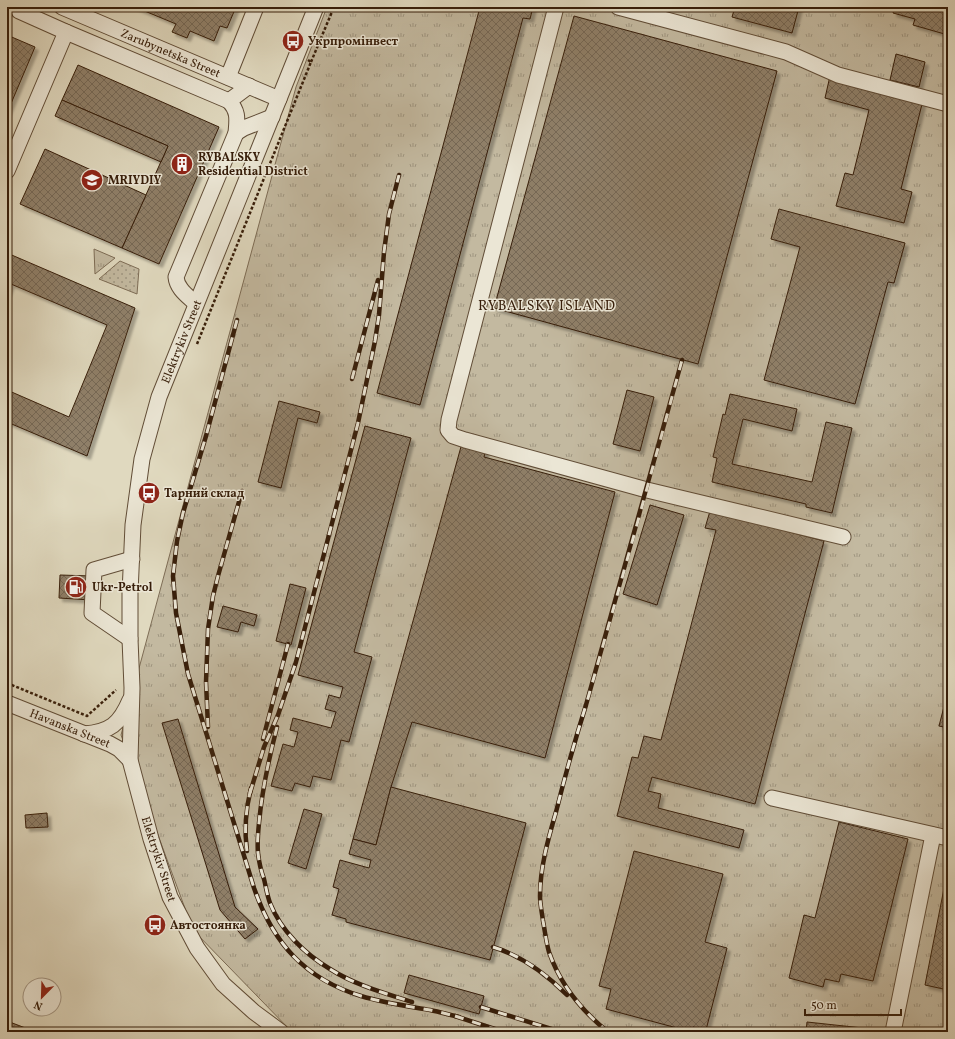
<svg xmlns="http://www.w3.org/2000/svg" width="955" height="1039" viewBox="0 0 955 1039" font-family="Vollkorn,serif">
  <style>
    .grass { fill: url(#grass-tufts); stroke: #7d6c55 }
    .park { fill: url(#park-dots); stroke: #7d6c55 }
    .building { fill: url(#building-cross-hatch); stroke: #371e0a; filter: url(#shadow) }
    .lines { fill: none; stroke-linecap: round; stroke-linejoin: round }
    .minor-casing { stroke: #614d37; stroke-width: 17 }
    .path { stroke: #371e0a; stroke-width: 2.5; stroke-dasharray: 3 2; stroke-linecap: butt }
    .minor { stroke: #ebe6d5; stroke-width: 15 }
    .rail-casing { stroke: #371e0a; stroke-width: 4.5 }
    .rail { stroke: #ebe6d5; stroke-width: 3; stroke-dasharray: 9; stroke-linecap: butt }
    .labels { text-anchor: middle; stroke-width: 3; stroke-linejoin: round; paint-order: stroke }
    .poi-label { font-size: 12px; font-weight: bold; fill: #371e0a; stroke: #ebe6d5; text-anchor: start }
    .street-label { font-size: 12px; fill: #371e0a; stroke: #ebe6d5 }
    .quarter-label { font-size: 14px; letter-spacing: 1px; fill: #371e0a; stroke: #ebe6d5 }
  </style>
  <defs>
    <pattern id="grass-tufts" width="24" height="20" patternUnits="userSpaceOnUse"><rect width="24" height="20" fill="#c3b9a0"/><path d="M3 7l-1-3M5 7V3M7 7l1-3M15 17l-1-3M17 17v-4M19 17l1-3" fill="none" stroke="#9f9681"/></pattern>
    <pattern id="park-dots" width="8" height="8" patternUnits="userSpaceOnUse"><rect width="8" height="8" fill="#c3b9a0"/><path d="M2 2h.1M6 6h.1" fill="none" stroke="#9f9681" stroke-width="1.8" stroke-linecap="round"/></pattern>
    <pattern id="building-cross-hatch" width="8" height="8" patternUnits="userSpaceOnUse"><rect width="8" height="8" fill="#8f7f68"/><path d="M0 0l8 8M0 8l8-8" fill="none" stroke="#766754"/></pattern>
    <filter id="shadow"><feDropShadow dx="3.5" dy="3.5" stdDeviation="1" flood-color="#0004"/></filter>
  </defs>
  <rect width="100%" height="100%" fill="#e0d9bf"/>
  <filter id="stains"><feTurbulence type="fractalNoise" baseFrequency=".005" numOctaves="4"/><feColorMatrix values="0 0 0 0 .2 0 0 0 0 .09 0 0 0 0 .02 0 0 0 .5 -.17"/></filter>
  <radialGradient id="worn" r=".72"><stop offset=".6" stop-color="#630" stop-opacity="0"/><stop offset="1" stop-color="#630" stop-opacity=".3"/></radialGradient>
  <!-- grass -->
  <g class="grass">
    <polygon points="327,7 948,7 948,1032 292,1032 193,930 121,735 296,87"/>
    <polygon points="94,249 115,258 95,274"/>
  </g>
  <!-- park -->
  <polygon class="park" points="120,261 139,269 137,294 99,279"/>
  <!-- building -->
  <g class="building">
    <polygon points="135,7 236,7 227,28 220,26 214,41 190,31 187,38 172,32 176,24"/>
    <polygon points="480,7 533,7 530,19 523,18 420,405 377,393"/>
    <polygon points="735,7 799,7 792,33 732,17"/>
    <polygon points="895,7 948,7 948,35 913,25 915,19 893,13"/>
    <polygon points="574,16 777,71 698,364 494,308"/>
    <polygon points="7,35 35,47 7,113"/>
    <polygon points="896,54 925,62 919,87 890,80"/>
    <polygon points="78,65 219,127 159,264 122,248 168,146 62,100"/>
    <polygon points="830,76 923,100 901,189 912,192 904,223 836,206 845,173 853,175 869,110 825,98"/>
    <polygon points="62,100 168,146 161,162 55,116"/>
    <polygon points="45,149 146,195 122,248 20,204"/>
    <polygon points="779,209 905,243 894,283 888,282 855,404 764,380 800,247 771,239"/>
    <polygon points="7,253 135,308 87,456 7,422 7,390 69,417 107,325 11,284 7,294"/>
    <polygon points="627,390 654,397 640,451 613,444"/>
    <polygon points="730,394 797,409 792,431 743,419 732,464 812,482 826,422 852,428 832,513 806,507 806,504 712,482 717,458 713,457 723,414 725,415"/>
    <polygon points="279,401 320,412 317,423 298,418 281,488 258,482"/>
    <polygon points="365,426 411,438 354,652 372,657 349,742 341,740 331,780 313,776 310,787 295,783 292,791 271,786 283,744 294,747 298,732 290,730 293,718 331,728 336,712 325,709 329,695 340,698 343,687 298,675"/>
    <polygon points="462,443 486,449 484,457 615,492 545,758 412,722 391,787 376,845 353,839"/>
    <polygon points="650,505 684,515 657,605 623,594"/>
    <polygon points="710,511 824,541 755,804 652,777 648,791 661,794 658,808 744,830 739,848 617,816 632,757 638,758 644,736 661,740 716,530 705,528"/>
    <polygon points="60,575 92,576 91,600 59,598"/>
    <polygon points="290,584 306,588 291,645 276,641"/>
    <polygon points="223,606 257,615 254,626 241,622 238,632 217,627"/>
    <polygon points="948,691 948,728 939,726"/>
    <polygon points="178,719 235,907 258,929 245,939 220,910 162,723"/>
    <polygon points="391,787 526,823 490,960 346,922 346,919 332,915 339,889 333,887 340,860 369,868 371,860 349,854 353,839 376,845"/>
    <polygon points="304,809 322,814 306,869 288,863"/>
    <polygon points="47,813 48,827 26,828 25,815"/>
    <polygon points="839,822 908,839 873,981 841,974 839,982 825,979 823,987 789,978 804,915 815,918"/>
    <polygon points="634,851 723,874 705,942 727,948 706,1030 693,1027 692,1032 606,1009 611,989 599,986"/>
    <polygon points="948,868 948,990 925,985"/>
    <polygon points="409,975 484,996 479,1014 404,993"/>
    <polygon points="7,1021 36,1032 7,1032"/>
    <polygon points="807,1022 863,1028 863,1032 806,1032"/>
  </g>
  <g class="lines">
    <!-- minor casing -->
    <g class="minor-casing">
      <g id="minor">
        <polyline points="21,7 19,11 66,32 229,101"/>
        <path id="s1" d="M 62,7 L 279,99"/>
        <polyline points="556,7 449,420 448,430 453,436 465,440 647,490 843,537"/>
        <polyline points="618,7 786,52 838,75 948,104"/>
        <polyline points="228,77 256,7"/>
        <polyline points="236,133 244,128 272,117"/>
        <polyline points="7,171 66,32"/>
        <path d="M 196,304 C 188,296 177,289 176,277 L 236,133 C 237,120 239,112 229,101 L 249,86"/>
        <polyline points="130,639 92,613 94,570 132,559"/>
        <path id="s2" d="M 7,703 L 110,744 L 119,749 L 130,760"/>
        <path d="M 84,734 C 110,732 120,724 130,700"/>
        <polyline points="772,798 948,838"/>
        <path id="s3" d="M 281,1032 L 254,1012 L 223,984 L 197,948 L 170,897 L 151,839 L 130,760 L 132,688 L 130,639 L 130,593 L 133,525 L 142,459 L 159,397 L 316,7"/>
        <polyline points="893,1032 933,835"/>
      </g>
    </g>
    <!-- path -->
    <g class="path">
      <polyline points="311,62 334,7"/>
      <polyline points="197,344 311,62 308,60"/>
      <polyline points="7,683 87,716 116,690"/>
    </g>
    <!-- minor -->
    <use href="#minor" class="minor"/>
    <!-- rail casing -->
    <g class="rail-casing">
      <g id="rail">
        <path d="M 237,320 L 206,436 L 183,513 L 177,541 L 173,576 L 176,613 L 188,674 L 254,888 C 273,943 305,979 361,996 C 384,1003 407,1006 430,1010 C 440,1012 450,1015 459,1017"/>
        <polyline points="352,379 378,280"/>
        <polyline points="208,727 206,682 208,629 213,596 218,576 242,491"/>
        <path d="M 277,727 C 269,758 262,790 259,823 C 258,833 257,843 258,853 C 259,862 261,871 264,879 C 266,887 267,895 270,903 C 281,931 305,954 330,969 C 355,985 384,993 412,1002"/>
        <polyline points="263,739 288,644"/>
        <polyline points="250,793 264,747 278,715 296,662 358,423 375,341 379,315 384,252 389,214 399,175"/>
        <path d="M 247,851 C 244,830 246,808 251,788"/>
        <path d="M 493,947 C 522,956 546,974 567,995"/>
        <polyline points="481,1007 561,1032"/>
        <polyline points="455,1016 504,1032"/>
        <path d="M 608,1032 C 582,1011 560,984 549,952 C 546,942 545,931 543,921 C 542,913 540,904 540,896 C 540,868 548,839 556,812 C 565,776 575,740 586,705 C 619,590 651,475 682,360"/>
      </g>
    </g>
    <!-- rail -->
    <use href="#rail" class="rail"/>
  </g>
  <!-- icons -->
  <defs>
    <g id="bus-disc" transform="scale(1.15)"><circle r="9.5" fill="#8f2418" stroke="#ebe6d5"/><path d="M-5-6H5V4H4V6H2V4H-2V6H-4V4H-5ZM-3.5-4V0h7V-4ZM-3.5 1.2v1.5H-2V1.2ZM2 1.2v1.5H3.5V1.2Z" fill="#fff"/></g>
    <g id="building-disc" transform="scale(1.15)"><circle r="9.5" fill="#8f2418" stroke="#ebe6d5"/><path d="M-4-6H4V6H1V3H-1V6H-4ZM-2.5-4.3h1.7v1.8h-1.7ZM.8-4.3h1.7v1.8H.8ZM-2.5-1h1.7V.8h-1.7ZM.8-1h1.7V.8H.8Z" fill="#fff"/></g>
    <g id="school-disc" transform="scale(1.15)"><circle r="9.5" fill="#8f2418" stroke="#ebe6d5"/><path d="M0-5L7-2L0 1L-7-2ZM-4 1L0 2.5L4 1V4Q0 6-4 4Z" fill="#fff"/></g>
    <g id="fuel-disc" transform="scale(1.15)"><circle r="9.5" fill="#8f2418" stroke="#ebe6d5"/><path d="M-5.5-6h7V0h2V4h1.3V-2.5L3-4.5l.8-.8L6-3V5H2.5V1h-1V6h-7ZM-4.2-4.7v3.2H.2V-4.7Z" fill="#fff"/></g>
  </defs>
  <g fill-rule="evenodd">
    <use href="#bus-disc" x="293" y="41"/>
    <use href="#building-disc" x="182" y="164"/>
    <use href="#school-disc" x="92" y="180"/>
    <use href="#bus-disc" x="149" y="493"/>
    <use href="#fuel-disc" x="76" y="587"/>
    <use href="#bus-disc" x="155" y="925"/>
  </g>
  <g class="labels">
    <!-- poi labels -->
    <g class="poi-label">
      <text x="308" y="45">Укрпромінвест</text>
      <text x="198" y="161">RYBALSKY<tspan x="198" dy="14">Residential District</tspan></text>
      <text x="108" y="184">MRIYDIY</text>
      <text x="164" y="497">Тарний склад</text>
      <text x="92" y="591">Ukr-Petrol</text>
      <text x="170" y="929">Автостоянка</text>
    </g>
    <!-- street labels -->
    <g class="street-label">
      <text dy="4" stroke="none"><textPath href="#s1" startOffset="118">Zarubynetska Street</textPath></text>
      <text dy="4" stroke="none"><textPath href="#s3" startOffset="746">Elektrykiv Street</textPath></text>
      <text dy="4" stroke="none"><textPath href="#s2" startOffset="68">Havanska Street</textPath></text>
      <text transform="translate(159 859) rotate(72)" y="4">Elektrykiv Street</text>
    </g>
    <!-- quarter labels -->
    <g class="quarter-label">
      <text x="547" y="310">RYBALSKY ISLAND</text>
    </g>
  </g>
  <!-- margin -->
  <rect width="955" height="1039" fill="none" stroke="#e0d9bf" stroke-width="24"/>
  <rect x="8" y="8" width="939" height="1023" fill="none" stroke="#371e0a" stroke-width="2"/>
  <rect x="12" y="12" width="931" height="1015" fill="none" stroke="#371e0a"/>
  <!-- north arrow -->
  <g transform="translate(42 997) rotate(203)"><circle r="19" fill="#ebe6d5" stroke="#a39684"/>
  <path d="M0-3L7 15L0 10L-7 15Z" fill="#8f2418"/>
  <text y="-6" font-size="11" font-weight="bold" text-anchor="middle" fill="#371e0a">N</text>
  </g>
  <!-- scale -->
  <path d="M805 1009v6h96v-6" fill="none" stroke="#371e0a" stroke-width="2"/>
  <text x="811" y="1009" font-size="12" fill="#371e0a" stroke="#ebe6d5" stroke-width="3" paint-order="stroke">50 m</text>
  <rect width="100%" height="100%" filter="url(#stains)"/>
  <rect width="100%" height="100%" fill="url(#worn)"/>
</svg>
